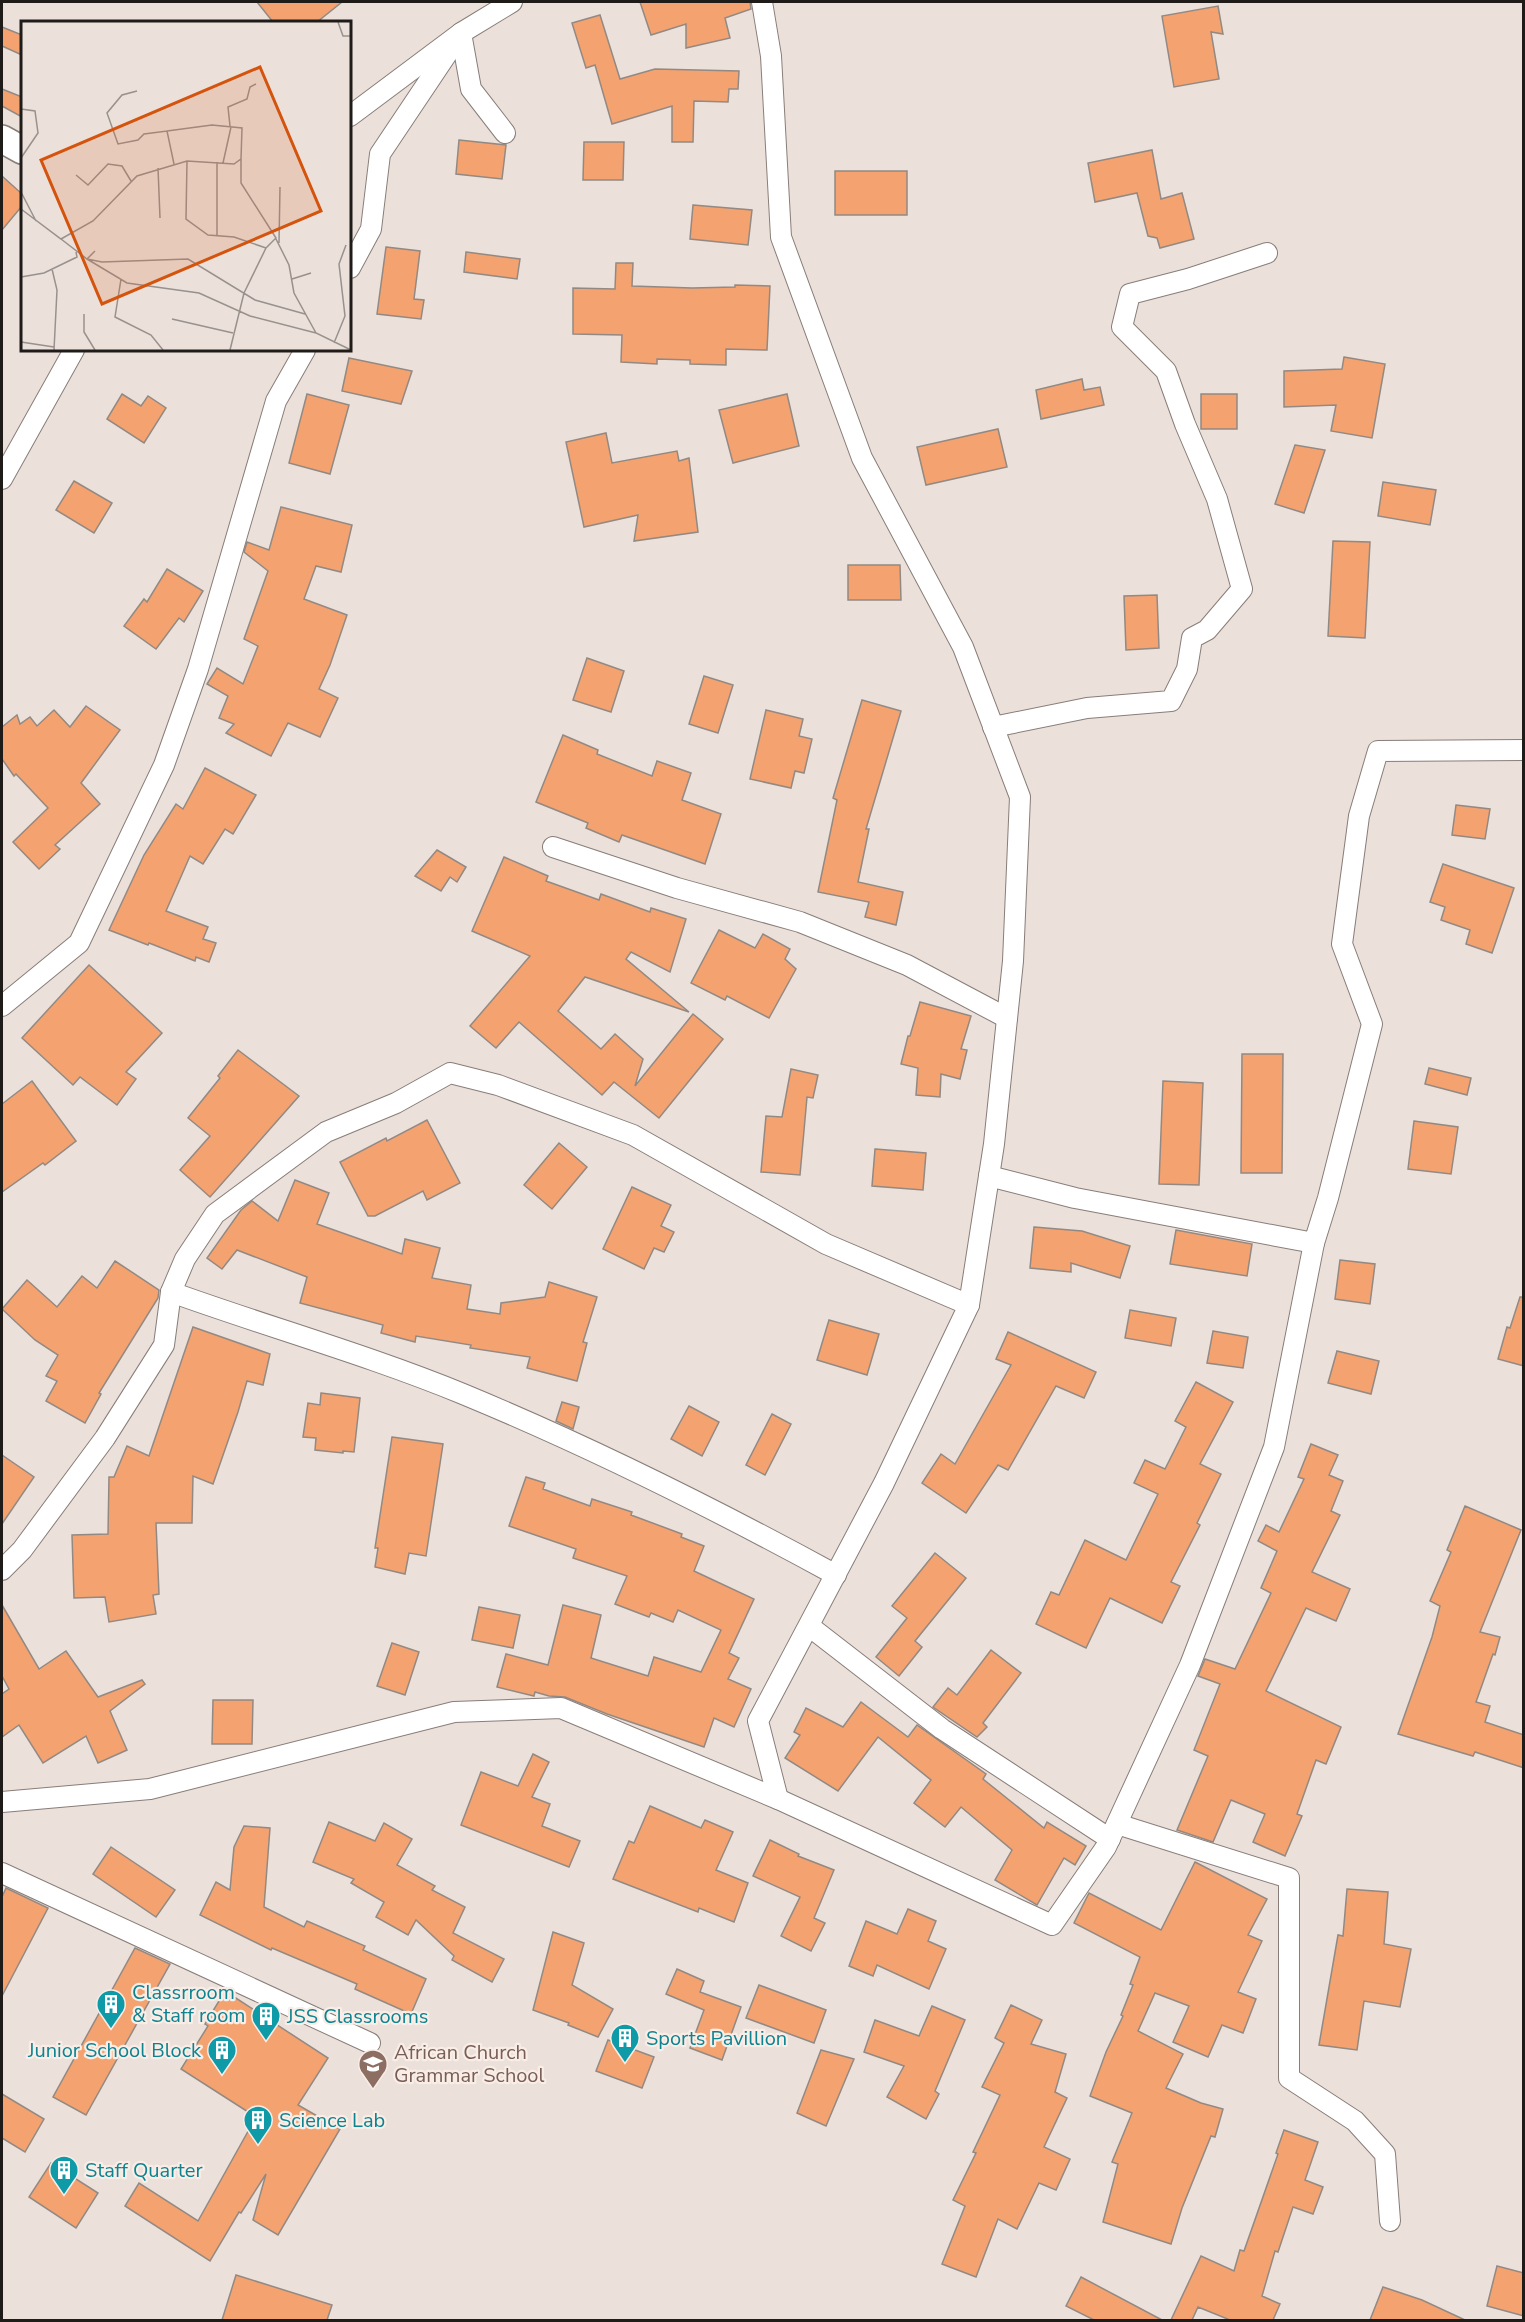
<svg xmlns="http://www.w3.org/2000/svg" width="1525" height="2322" viewBox="0 0 1525 2322" font-family="'Nunito Sans',sans-serif">
  <style>
    .building { fill: #f4a370; stroke: #938983; stroke-width: 1.5 }
    .lines { fill: none; stroke-linecap: round; stroke-linejoin: round }
    .street-casing { stroke: #887d78; stroke-width: 22 }
    .secondary-casing { stroke: #887d78; stroke-width: 30 }
    .street { stroke: #fff; stroke-width: 20 }
    .secondary { stroke: #fff; stroke-width: 27 }
    .labels { text-anchor: middle; stroke-width: 4.5; stroke-linejoin: round; paint-order: stroke }
    .culture-label { font-size: 20px; fill: #0d838f; stroke: #f9ede7; text-anchor: start }
    .education-label { font-size: 20px; fill: #785e54; stroke: #f9ede7; text-anchor: start }
    .inset-road { fill: none; stroke: #99918d; stroke-width: 1.5 }
    .view { fill: #d4530d; fill-opacity: 0.15; stroke: #d4530d; stroke-width: 3 }
    .inset-edge { fill: none; stroke: #1f1b19; stroke-width: 3 }
  </style>
  <rect width="100%" height="100%" fill="#ebe0da"/>
  <!-- building -->
  <g class="building">
    <polygon points="257,2 342,2 317,22 273,22"/>
    <polygon points="640,2 750,2 751,9 725,18 730,38 686,48 686,24 651,35"/>
    <polygon points="1218,6 1223,34 1211,32 1219,79 1174,87 1162,16"/>
    <polygon points="600,15 620,79 655,69 739,71 738,89 729,89 728,102 694,101 693,142 672,142 672,106 612,124 595,65 586,68 572,23"/>
    <polygon points="2,27 22,35 22,55 2,46"/>
    <polygon points="2,89 22,97 22,117 2,106"/>
    <polygon points="459,140 506,145 502,179 456,174"/>
    <polygon points="584,142 624,142 623,180 583,180"/>
    <polygon points="1152,150 1161,199 1182,193 1194,239 1160,248 1157,238 1148,236 1137,193 1095,202 1088,163"/>
    <rect x="835" y="171" width="72" height="44"/>
    <polygon points="2,176 22,194 22,206 2,230"/>
    <polygon points="693,205 752,210 748,245 690,239"/>
    <polygon points="386,247 420,251 414,299 424,300 421,319 377,314"/>
    <polygon points="466,252 520,259 517,279 464,272"/>
    <polygon points="616,263 633,263 632,286 692,288 735,287 735,285 770,286 767,350 726,349 726,365 690,364 690,360 657,359 657,364 621,362 622,335 573,334 573,288 615,289"/>
    <polygon points="1344,357 1385,364 1372,438 1331,431 1336,405 1284,407 1284,371 1342,369"/>
    <polygon points="349,358 412,371 401,404 342,391"/>
    <polygon points="1082,379 1084,390 1100,387 1104,405 1041,419 1036,390"/>
    <polygon points="122,394 141,406 148,396 166,408 144,443 107,419"/>
    <polygon points="307,394 349,405 330,474 289,463"/>
    <polygon points="787,394 799,446 733,463 719,410"/>
    <rect x="1201" y="394" width="36" height="35"/>
    <polygon points="998,429 1007,467 926,485 917,447"/>
    <polygon points="606,433 612,463 677,451 679,461 689,458 698,532 634,541 638,515 584,527 566,442"/>
    <polygon points="1295,445 1325,450 1304,513 1275,504"/>
    <polygon points="74,481 112,503 94,533 56,510"/>
    <polygon points="1383,482 1436,490 1430,525 1378,516"/>
    <polygon points="281,507 352,525 341,572 316,566 304,599 347,615 330,665 319,689 338,698 320,737 288,723 271,756 226,733 234,724 219,718 228,696 207,684 217,668 243,684 258,646 244,639 268,571 244,552 247,542 269,550"/>
    <polygon points="1333,541 1370,542 1365,638 1328,636"/>
    <polygon points="848,565 900,565 901,600 848,600"/>
    <polygon points="167,569 203,591 184,622 179,618 156,649 124,626 144,599 147,602"/>
    <polygon points="1157,595 1159,648 1126,650 1124,596"/>
    <polygon points="587,658 624,671 611,712 573,700"/>
    <polygon points="704,676 733,685 718,733 689,724"/>
    <polygon points="862,700 901,711 866,829 869,829 858,882 903,892 896,925 865,917 869,902 818,892 837,800 833,798"/>
    <polygon points="86,706 120,730 81,783 100,804 55,845 60,849 39,869 13,842 48,808 16,774 14,776 2,759 2,727 17,715 20,724 30,717 37,726 54,710 70,727"/>
    <polygon points="766,710 803,719 799,736 812,739 804,773 795,771 791,788 750,779"/>
    <polygon points="563,735 598,750 597,754 652,776 657,761 691,773 682,800 721,814 705,864 622,835 619,842 586,828 588,823 536,802"/>
    <polygon points="205,768 256,795 233,834 225,829 203,864 190,856 166,911 208,927 203,939 216,943 209,962 196,957 195,961 149,943 148,945 109,930 144,855 176,804 183,809"/>
    <polygon points="1456,805 1490,809 1485,839 1452,835"/>
    <polygon points="437,850 466,867 457,882 450,877 441,891 415,876"/>
    <polygon points="504,857 548,876 546,881 599,900 601,894 650,912 651,908 686,919 670,972 631,952 626,959 689,1012 585,977 558,1011 601,1049 615,1034 643,1059 635,1086 693,1014 723,1039 659,1118 614,1082 602,1095 519,1022 496,1048 470,1026 530,956 472,931"/>
    <polygon points="1443,864 1514,888 1492,953 1466,944 1470,930 1441,920 1445,907 1430,902"/>
    <polygon points="719,930 755,948 763,934 790,949 785,959 796,969 769,1018 727,996 725,1000 691,983"/>
    <polygon points="89,965 162,1033 126,1072 136,1079 117,1105 80,1077 73,1085 22,1038"/>
    <polygon points="920,1002 971,1016 961,1049 967,1050 960,1079 941,1074 940,1097 916,1095 918,1068 901,1064 908,1036 910,1036"/>
    <polygon points="238,1050 299,1096 210,1197 180,1170 210,1136 188,1118 220,1078 218,1076"/>
    <polygon points="1242,1054 1283,1054 1282,1173 1241,1173"/>
    <polygon points="1429,1068 1471,1078 1467,1095 1425,1084"/>
    <polygon points="791,1069 818,1075 813,1098 807,1097 800,1175 761,1172 766,1116 782,1117"/>
    <polygon points="32,1081 76,1141 45,1165 43,1163 2,1192 2,1104"/>
    <polygon points="1163,1081 1203,1083 1199,1185 1159,1184"/>
    <polygon points="427,1120 460,1183 427,1200 423,1191 375,1216 368,1216 340,1162 386,1138 387,1141"/>
    <polygon points="1414,1121 1458,1127 1451,1174 1408,1169"/>
    <polygon points="559,1143 587,1167 552,1209 524,1185"/>
    <polygon points="875,1149 926,1153 923,1190 872,1186"/>
    <polygon points="295,1180 329,1193 317,1224 402,1254 405,1239 440,1248 432,1278 471,1285 467,1309 500,1314 501,1303 545,1297 549,1282 597,1297 583,1342 587,1343 577,1381 527,1368 530,1357 470,1348 471,1345 416,1336 415,1342 381,1333 383,1325 300,1303 307,1277 237,1250 222,1269 207,1258 241,1210 252,1201 278,1221"/>
    <polygon points="632,1187 671,1205 661,1226 674,1232 664,1252 654,1248 644,1269 603,1249"/>
    <polygon points="1034,1227 1082,1231 1130,1246 1120,1278 1071,1263 1071,1272 1030,1268"/>
    <polygon points="1176,1230 1252,1244 1247,1276 1170,1264"/>
    <polygon points="1340,1260 1375,1264 1370,1304 1335,1299"/>
    <polygon points="115,1261 159,1290 158,1298 99,1393 101,1394 85,1423 46,1401 57,1381 46,1376 58,1355 35,1340 2,1309 27,1280 57,1307 82,1276 97,1288"/>
    <polygon points="1520,1297 1524,1297 1524,1366 1498,1359 1507,1327 1510,1328"/>
    <polygon points="1130,1310 1176,1318 1171,1346 1125,1338"/>
    <polygon points="829,1320 879,1334 867,1375 817,1360"/>
    <polygon points="193,1327 270,1354 263,1385 247,1381 238,1412 213,1484 193,1476 192,1523 156,1523 159,1594 153,1595 156,1614 109,1622 105,1597 74,1598 72,1535 108,1534 109,1477 114,1477 127,1446 149,1456"/>
    <polygon points="1213,1331 1248,1337 1243,1368 1207,1363"/>
    <polygon points="1008,1332 1096,1372 1084,1398 1056,1386 1008,1470 998,1465 966,1513 922,1483 941,1454 955,1464 1011,1365 996,1359"/>
    <polygon points="1337,1351 1379,1361 1371,1394 1328,1383"/>
    <polygon points="1196,1382 1233,1402 1200,1464 1221,1474 1197,1523 1200,1525 1171,1582 1180,1586 1162,1623 1110,1598 1086,1648 1036,1624 1051,1592 1059,1595 1085,1540 1126,1560 1158,1494 1134,1483 1145,1460 1165,1469 1186,1427 1175,1421"/>
    <polygon points="321,1393 360,1398 354,1452 343,1451 343,1453 315,1450 316,1438 303,1437 308,1403 320,1405"/>
    <polygon points="562,1402 579,1407 573,1429 556,1421"/>
    <polygon points="689,1406 719,1422 702,1456 671,1439"/>
    <polygon points="772,1414 791,1424 765,1475 746,1465"/>
    <polygon points="392,1437 443,1444 426,1556 409,1553 405,1574 375,1567 378,1548 375,1548"/>
    <polygon points="1311,1444 1338,1455 1329,1475 1343,1481 1331,1511 1340,1515 1312,1572 1350,1589 1336,1621 1306,1608 1266,1691 1341,1727 1326,1764 1316,1760 1297,1814 1302,1816 1285,1856 1253,1842 1265,1814 1231,1800 1213,1842 1177,1830 1208,1756 1194,1750 1220,1684 1198,1676 1205,1659 1235,1669 1271,1593 1261,1588 1277,1551 1258,1541 1266,1525 1279,1532 1304,1479 1298,1477"/>
    <polygon points="2,1455 34,1477 2,1524"/>
    <polygon points="526,1477 545,1483 543,1489 590,1506 592,1499 632,1512 631,1515 682,1534 681,1537 704,1546 694,1571 754,1599 729,1653 739,1658 728,1679 751,1689 734,1727 714,1718 704,1747 607,1714 565,1697 549,1696 535,1692 534,1696 497,1687 506,1654 548,1665 563,1605 601,1615 591,1658 648,1676 654,1657 701,1672 721,1630 678,1610 673,1622 651,1613 649,1617 615,1604 627,1576 573,1558 576,1549 509,1526"/>
    <polygon points="1465,1506 1521,1530 1480,1632 1500,1637 1495,1655 1493,1654 1476,1702 1490,1706 1485,1722 1524,1735 1524,1768 1475,1752 1473,1756 1398,1734 1432,1637 1440,1606 1430,1601 1451,1552 1447,1550"/>
    <polygon points="935,1553 966,1578 915,1641 922,1647 899,1676 876,1657 907,1618 892,1606"/>
    <polygon points="2,1605 39,1669 66,1651 98,1697 142,1680 145,1684 110,1711 127,1750 98,1763 86,1736 43,1763 19,1725 2,1737 2,1694 9,1689 2,1676"/>
    <polygon points="479,1607 520,1615 513,1648 472,1640"/>
    <polygon points="392,1643 419,1652 405,1695 377,1686"/>
    <polygon points="991,1650 1021,1673 983,1723 987,1727 977,1737 933,1707 948,1688 957,1695"/>
    <polygon points="213,1700 253,1700 252,1744 212,1744"/>
    <polygon points="861,1702 908,1737 917,1725 986,1774 983,1779 1044,1828 1047,1822 1086,1846 1075,1865 1064,1858 1037,1905 995,1880 1012,1850 961,1807 945,1827 914,1803 931,1780 878,1737 838,1791 785,1758 800,1735 794,1732 806,1708 843,1727"/>
    <polygon points="533,1754 549,1762 532,1797 550,1804 542,1826 580,1841 569,1867 461,1825 481,1772 518,1786"/>
    <polygon points="650,1806 701,1828 705,1820 733,1832 716,1870 748,1883 734,1922 699,1908 698,1912 613,1879 629,1841 634,1843"/>
    <polygon points="329,1822 375,1841 384,1823 412,1839 397,1865 435,1886 432,1890 465,1907 453,1933 504,1959 492,1982 452,1960 454,1956 416,1920 408,1935 376,1917 384,1902 351,1883 354,1879 313,1862"/>
    <polygon points="244,1826 270,1828 264,1907 304,1927 307,1921 365,1946 363,1950 426,1979 411,2014 355,1989 357,1984 272,1948 271,1950 200,1915 216,1882 230,1890 234,1847"/>
    <polygon points="770,1840 799,1854 798,1856 834,1870 814,1918 825,1923 811,1951 781,1936 800,1897 753,1876"/>
    <polygon points="111,1847 175,1890 156,1917 93,1874"/>
    <polygon points="1195,1862 1267,1899 1248,1935 1262,1941 1238,1992 1256,1999 1243,2033 1222,2025 1208,2057 1173,2042 1189,2006 1155,1993 1138,2031 1183,2054 1166,2088 1201,2103 1223,2109 1215,2137 1211,2136 1182,2208 1171,2244 1103,2222 1118,2164 1112,2162 1132,2113 1090,2096 1106,2052 1123,2016 1121,2015 1133,1985 1130,1984 1140,1957 1074,1923 1089,1893 1161,1930"/>
    <polygon points="6,1888 48,1908 2,1996 2,1897"/>
    <polygon points="1347,1889 1388,1892 1384,1944 1411,1949 1400,2007 1364,2001 1357,2050 1319,2045 1338,1935 1343,1936"/>
    <polygon points="908,1909 936,1921 928,1941 946,1949 929,1989 877,1965 873,1976 849,1966 866,1921 897,1934"/>
    <polygon points="553,1932 584,1943 572,1985 613,2009 598,2037 568,2025 569,2023 533,2010"/>
    <polygon points="135,1948 170,1964 86,2115 53,2097"/>
    <polygon points="677,1969 704,1981 700,1992 741,2007 722,2060 690,2048 704,2010 666,1994"/>
    <polygon points="759,1985 826,2010 814,2043 746,2018"/>
    <polygon points="225,1991 328,2058 298,2105 340,2129 278,2235 253,2220 266,2174 241,2213 239,2212 210,2261 125,2206 139,2183 198,2221 256,2117 181,2069 208,2026 205,2024"/>
    <polygon points="1011,2005 1042,2020 1031,2044 1066,2054 1055,2092 1067,2098 1044,2147 1070,2159 1056,2190 1039,2183 1017,2229 998,2219 976,2277 942,2264 965,2206 953,2200 976,2153 973,2152 1000,2095 982,2087 1004,2043 995,2038"/>
    <polygon points="932,2006 965,2020 935,2091 939,2094 926,2119 887,2097 904,2066 864,2052 875,2020 919,2036"/>
    <polygon points="608,2040 654,2057 642,2088 596,2071"/>
    <polygon points="821,2050 854,2059 826,2126 797,2113"/>
    <polygon points="2,2094 44,2119 25,2152 2,2138"/>
    <polygon points="1284,2130 1318,2142 1305,2180 1323,2187 1313,2214 1293,2207 1278,2252 1275,2251 1262,2296 1280,2304 1273,2320 1230,2320 1198,2307 1192,2320 1171,2320 1201,2256 1234,2271 1240,2250 1244,2251 1278,2154 1276,2153"/>
    <polygon points="51,2163 98,2193 76,2228 29,2197"/>
    <polygon points="1497,2266 1524,2273 1524,2316 1487,2306"/>
    <polygon points="236,2275 332,2305 327,2320 222,2320"/>
    <polygon points="1081,2277 1162,2320 1094,2320 1066,2306"/>
    <polygon points="1383,2287 1422,2300 1465,2320 1370,2320"/>
  </g>
  <g class="lines">
    <!-- street casing -->
    <g class="street-casing">
      <g id="street">
        <polyline points="350,116 461,33 471,89 505,133"/>
        <polyline points="350,268 371,229 380,154 461,33 512,2"/>
        <polyline points="2,479 74,350"/>
        <polyline points="993,727 1087,708 1171,701 1187,669 1192,638 1207,630 1242,589 1217,499 1185,424 1166,371 1122,327 1130,294 1188,279 1267,253"/>
        <polyline points="553,847 677,888 800,922 907,965 1007,1018"/>
        <polyline points="2,1006 79,943 164,765 198,669 276,401 305,350"/>
        <polyline points="989,1176 1075,1198 1314,1243 1328,1198 1372,1024 1342,944 1359,816 1378,751 1524,750"/>
        <path d="M 171,1292 C 268,1327 368,1355 463,1394 C 591,1447 715,1509 836,1575"/>
        <polyline points="2,1570 22,1550 105,1438 164,1345 171,1292 185,1259 215,1214 326,1132 396,1103 450,1073 498,1085 633,1135 826,1244 969,1305"/>
        <polyline points="809,1626 942,1729 1110,1839"/>
        <polyline points="778,1799 1052,1925 1106,1847 1190,1665 1274,1447 1314,1243"/>
        <polyline points="2,1802 150,1789 454,1712 561,1708 778,1799 758,1721 884,1483 969,1305 994,1144 1013,961 1020,797 963,647 862,458 781,237 771,56 762,2"/>
        <polyline points="1117,1824 1289,1878 1289,2078 1355,2121 1385,2154 1390,2221"/>
        <polyline points="2,1873 370,2043"/>
      </g>
    </g>
    <!-- secondary casing -->
    <g class="secondary-casing">
      <polyline id="secondary" points="2,139 22,150"/>
    </g>
    <!-- street -->
    <use href="#street" class="street"/>
    <!-- secondary -->
    <use href="#secondary" class="secondary"/>
  </g>
  <!-- icons -->
  <defs>
    <g id="building-pin" transform="scale(1.5)"><path d="M0 17L-7.5 6A9.5 9.5 0 1 1 7.5 6Z" fill="#0f9aa8" stroke="#f9ede7"/><path d="M-4-6H4V6H1V3H-1V6H-4ZM-2.5-4.3h1.7v1.8h-1.7ZM.8-4.3h1.7v1.8H.8ZM-2.5-1h1.7V.8h-1.7ZM.8-1h1.7V.8H.8Z" fill="#fff"/></g>
    <g id="school-pin" transform="scale(1.5)"><path d="M0 17L-7.5 6A9.5 9.5 0 1 1 7.5 6Z" fill="#8d6e63" stroke="#f9ede7"/><path d="M0-5L7-2L0 1L-7-2ZM-4 1L0 2.5L4 1V4Q0 6-4 4Z" fill="#fff"/></g>
  </defs>
  <g fill-rule="evenodd">
    <use href="#building-pin" x="111" y="2004"/>
    <use href="#building-pin" x="266" y="2016"/>
    <use href="#building-pin" x="625" y="2038"/>
    <use href="#building-pin" x="222" y="2050"/>
    <use href="#school-pin" x="373" y="2064"/>
    <use href="#building-pin" x="258" y="2120"/>
    <use href="#building-pin" x="64" y="2170"/>
  </g>
  <g class="labels">
    <!-- culture labels -->
    <g class="culture-label">
      <text x="132" y="1999">Classrroom<tspan x="132" dy="23">&amp; Staff room</tspan></text>
      <text x="287" y="2023">JSS Classrooms</text>
      <text x="646" y="2045">Sports Pavillion</text>
      <text x="201" y="2057" text-anchor="end">Junior School Block</text>
      <text x="279" y="2127">Science Lab</text>
      <text x="85" y="2177">Staff Quarter</text>
    </g>
    <!-- education labels -->
    <g class="education-label">
      <text x="394" y="2059">African Church<tspan x="394" dy="23">Grammar School</tspan></text>
    </g>
  </g>
  <!-- overview -->
  <g transform="translate(21 21)">
    <rect width="330" height="330" fill="#ebe0da"/>
    <path class="inset-road" d="M 317,1 L 322,15 L 330,15M 116,70 L 101,74 L 86,92 L 97,123 L 117,119 L 123,113 L 146,110 L 153,143M 0,88 L 14,90 L 17,112 L 0,137M 209,105 L 207,86 L 226,78 L 229,66 L 235,63M 146,110 L 191,104 L 221,107 L 220,138M 166,140 L 165,198 L 187,214 L 213,216 L 245,227M 202,142 L 210,106M 137,147 L 139,197M 55,154 L 67,164 L 87,143 L 101,145 L 110,160M 0,171 L 15,200M 0,188 L 40,218 L 72,200 L 116,155 L 166,140 L 213,143 L 220,138 L 220,162 L 255,217 L 245,227 L 223,272 L 209,329M 196,215 L 196,141M 40,218 L 66,238 L 81,241 L 167,238 L 234,279 L 284,293M 255,218 L 268,244 L 273,272 L 295,312 L 330,329M 258,222 L 259,166M 74,230 L 66,238 L 106,262 L 178,272 L 229,295 L 295,312M 31,248 L 36,269 L 33,329M 0,256 L 23,252 L 56,236 L 55,231M 100,258 L 94,296 L 130,314 L 142,329M 271,258 L 290,252M 63,293 L 63,311 L 74,329M 151,298 L 212,312M 0,321 L 33,326M 313,322 L 324,295 L 318,243 L 325,224"/>
    <path class="view" d="M 239,46 L 300,190 L 81,283 L 20,139 Z"/>
    <rect width="330" height="330" class="inset-edge"/>
  </g>
  <!-- border -->
  <rect width="1525" height="2322" fill="none" stroke="#1f1b19" stroke-width="6"/>
</svg>
